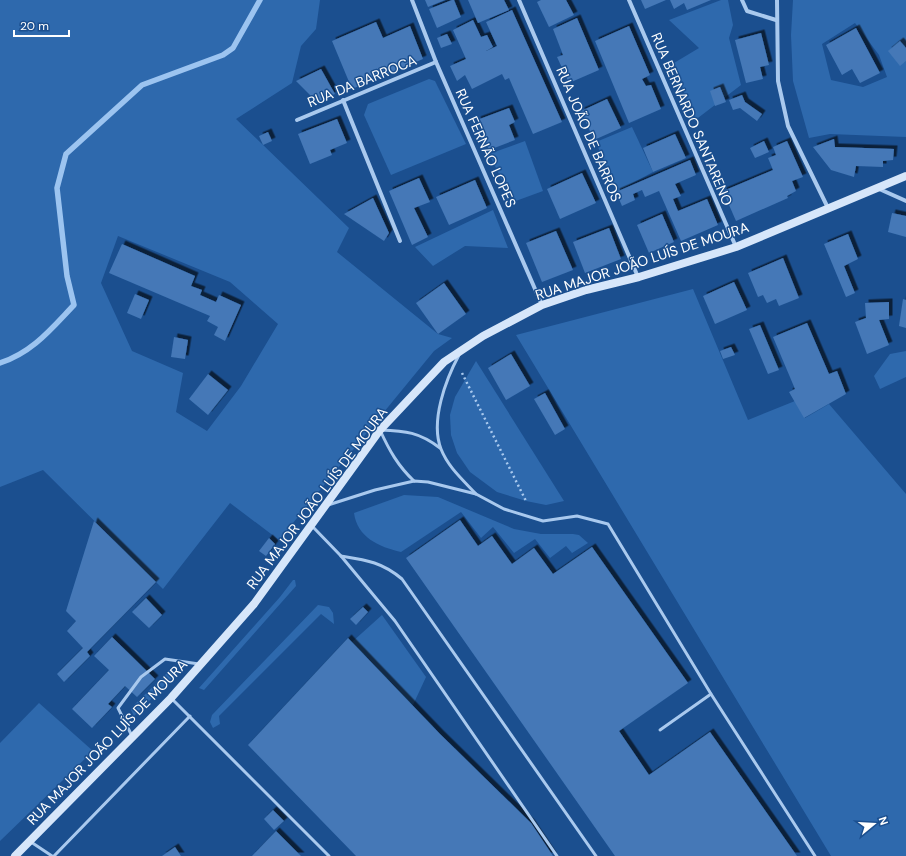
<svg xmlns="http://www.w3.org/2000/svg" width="906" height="856" font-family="'DM Sans',sans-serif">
<defs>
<filter id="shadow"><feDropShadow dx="3.5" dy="-3.5" stdDeviation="0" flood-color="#0009"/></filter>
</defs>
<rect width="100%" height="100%" fill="#1b4f8f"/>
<g fill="#2e69ad" fill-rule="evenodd">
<path d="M0,0H320L316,29L301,46L292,83L236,119L349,228L337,252L438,334L452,338L434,351L279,540L230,503L163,589L43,470L0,487ZM118,236L230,282L278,324L241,386L207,431L176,412L183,373L132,351L101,283Z"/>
<polygon points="721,0 728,0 733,25 729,38 741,85 694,121 674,63 699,48 669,20"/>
<path d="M793,0H906V137L830,134L809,138L793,81L791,35ZM855,23L879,55L887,77L863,87L831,80L822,44Z"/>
<polygon points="429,79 435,81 466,144 391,175 364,115 368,104"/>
<polygon points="632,127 653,172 616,192 596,142"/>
<polygon points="525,141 543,191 513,202 489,154"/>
<polygon points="493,210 508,248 465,246 433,266 415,247"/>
<polygon points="693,289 748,420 795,401 805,418 829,404 906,494 906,856 831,856 516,335"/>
<polygon points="906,351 906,377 880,389 874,376 890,354"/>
<polygon points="476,361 564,501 546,505 526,501 497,492 470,472 457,453 451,435 450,415 455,397"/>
<path d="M404,495L438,497L514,529L541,534H573L579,535L588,543L572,553L566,546L550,558L535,539L514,553L493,527L481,538L461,512L401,552C379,547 357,537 354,513Z"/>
<polygon points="293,580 295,580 296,586 204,690 199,688 280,597"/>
<polygon points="318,605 329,607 333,613 334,624 321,614 219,716 220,724 213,728 210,722 212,715"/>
<polygon points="382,615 426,677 413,705 352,642"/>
<polygon points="167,673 174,676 134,716 131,710 132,707"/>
<polygon points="39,703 93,751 0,841 0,743"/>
</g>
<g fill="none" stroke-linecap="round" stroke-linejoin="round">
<path stroke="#9cc4f0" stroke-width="5.5" d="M0,363C33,352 51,329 74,305L67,276L57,188L66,154L142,85L223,55L233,48L260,0"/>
</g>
<g fill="#4478b7" filter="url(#shadow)">
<polygon points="425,0 445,0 428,7"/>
<polygon points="452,0 454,0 461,17 437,28 429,9"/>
<polygon points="468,0 504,0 509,10 478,23"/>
<polygon points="541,0 566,0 574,15 549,27 537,2"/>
<polygon points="641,0 666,0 645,9"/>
<polygon points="670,0 711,0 687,10 684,3 674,9"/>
<polygon points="512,10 562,122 533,134 509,78 505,80 502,74 472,89 465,75 457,81 450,66 466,59 453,30 473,20 481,37 487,35 493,47 486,51 497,46 486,22"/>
<polygon points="577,18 599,70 569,83 557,57 563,55 553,29"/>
<polygon points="376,22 383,38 410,26 423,59 352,89 332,41"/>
<polygon points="629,26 650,75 642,79 646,86 651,85 661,109 629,123 595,41"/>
<polygon points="856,28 880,73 860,83 852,69 842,75 826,45"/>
<polygon points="761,33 769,65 760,67 763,79 746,83 735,40"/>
<polygon points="447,34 452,44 441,48 437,38"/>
<polygon points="900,41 906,48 906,61 900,66 888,51"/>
<polygon points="321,69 335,94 317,102 296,81"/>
<polygon points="720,87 726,102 715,106 710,91"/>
<polygon points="742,95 745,102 762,114 757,121 740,108 733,110 729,100"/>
<polygon points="607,99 621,128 594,140 581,111"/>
<polygon points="509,108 515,122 509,125 515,140 489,150 477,120"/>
<polygon points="337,119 347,143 330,150 332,155 310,164 298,134"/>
<polygon points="268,132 272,141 263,145 259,136"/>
<polygon points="675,134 686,158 653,172 643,148"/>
<polygon points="834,139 835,147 894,149 893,160 883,161 883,167 856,166 854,177 831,170 813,147"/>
<polygon points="764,141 769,152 755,158 750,148"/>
<polygon points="787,141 803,177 792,181 796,191 787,196 788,198 736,221 723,191 773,170 768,158 776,155 773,147"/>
<polygon points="690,160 696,175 675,184 681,196 673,199 678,211 707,199 718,225 681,241 659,191 645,197 642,190 633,194 635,200 622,206 616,192"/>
<polygon points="582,173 596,203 560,219 547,189"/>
<polygon points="419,178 430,202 414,208 428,237 412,245 389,191"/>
<polygon points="475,180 487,208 449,225 436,197"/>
<polygon points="373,198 389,233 384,241 344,214"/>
<polygon points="892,213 906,216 906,237 888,232"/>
<polygon points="662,214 674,242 649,253 637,225"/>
<polygon points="609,228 621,259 585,273 573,242"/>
<polygon points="556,231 573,270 542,282 526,243"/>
<polygon points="848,234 858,259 844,266 855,293 846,297 824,244"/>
<polygon points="122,244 195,276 191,286 202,290 200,295 216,302 219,295 241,305 225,341 214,335 218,327 207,321 210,316 109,273"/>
<polygon points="783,258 799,298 779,306 776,299 767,303 763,295 758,297 748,273"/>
<polygon points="734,282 747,310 715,324 703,296"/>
<polygon points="444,283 466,314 438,334 416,303"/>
<polygon points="135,294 149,300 141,319 127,313"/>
<polygon points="903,299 906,300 906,328 899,326"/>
<polygon points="889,302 889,319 879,320 889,345 867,354 855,322 866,318 865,303"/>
<polygon points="807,323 829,374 837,371 846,394 804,418 789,392 795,389 773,337"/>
<polygon points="760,325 779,370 768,374 749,329"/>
<polygon points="174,337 188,340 185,359 171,357"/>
<polygon points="731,347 735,355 723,359 720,351"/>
<polygon points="511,354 530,386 506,400 488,368"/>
<polygon points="208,374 228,390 208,415 189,399"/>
<polygon points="545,393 565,429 555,435 534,399"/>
<polygon points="460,520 478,546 492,536 512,564 534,548 553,574 592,547 688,683 619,731 649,775 710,732 797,856 615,856 406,558"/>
<polygon points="94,521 156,582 87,652 90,656 64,682 57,674 83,648 67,631 76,621 66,611"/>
<polygon points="269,538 275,544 266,556 259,551"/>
<polygon points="146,598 162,615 149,628 132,612"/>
<polygon points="363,607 368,612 356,625 350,619"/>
<polygon points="112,637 155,679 137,697 125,686 108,704 112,707 92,728 72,709 109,670 94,656"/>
<polygon points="348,638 440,734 531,823 553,856 356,856 248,745"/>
<polygon points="273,810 284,821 274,830 264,819"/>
<polygon points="276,831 301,856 252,856"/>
<polygon points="175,847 181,856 162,856"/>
</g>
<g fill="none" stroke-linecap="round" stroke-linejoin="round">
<polyline stroke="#a9c9ee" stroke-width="2.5" stroke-dasharray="2 3" stroke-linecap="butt" points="462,373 526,501"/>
<g stroke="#a9c9ee" stroke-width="3">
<path d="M459,355C446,379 430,421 441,449C448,467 463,480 476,494"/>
<path d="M414,481C398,466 389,450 380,430C406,431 419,432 440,448"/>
<polyline points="328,505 375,490 414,481 428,482 476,494 504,509 543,521 577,516 608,524 711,694 815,856"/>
<polyline points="312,526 341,556 395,621 557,856"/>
<path d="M341,556C366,560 382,562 402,579L596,856"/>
<polyline points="171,698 329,856"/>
<polyline points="660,730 711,694"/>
<polyline points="132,736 118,708 141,677 165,659 199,664"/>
<polyline points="31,842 52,856"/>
<polyline points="54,856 190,716"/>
</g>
<g stroke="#a9c9ee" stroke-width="4">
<polyline points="412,0 436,62 542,305"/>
<polyline points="519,0 638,277"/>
<polyline points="629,0 736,247"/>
<polyline points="742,0 747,11 776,20"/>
<polyline points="777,0 778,81 788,126 828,208"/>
<polyline points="343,100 400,241"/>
<polyline points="297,120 436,62"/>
<polyline points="877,188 906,201"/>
</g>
<polyline stroke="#d6e6fa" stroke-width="8" points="15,856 171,698 254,604 380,430 444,362 483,336 542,305 586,290 639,277 736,247 906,176"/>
</g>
<g text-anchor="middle" stroke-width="3" stroke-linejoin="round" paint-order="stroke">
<g font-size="14" fill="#fff" stroke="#1b4f8f">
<text transform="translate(362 81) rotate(-22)" y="5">RUA DA BARROCA</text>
<text transform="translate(692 119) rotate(67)" y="5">RUA BERNARDO SANTARENO</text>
<text transform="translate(589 134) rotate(67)" y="5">RUA JOÃO DE BARROS</text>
<text transform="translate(486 148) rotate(66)" y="5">RUA FERNÃO LOPES</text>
<text transform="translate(642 261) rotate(-18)" y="5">RUA MAJOR JOÃO LUÍS DE MOURA</text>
<text transform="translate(317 498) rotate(-53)" y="5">RUA MAJOR JOÃO LUÍS DE MOURA</text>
<text transform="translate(107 742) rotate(-46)" y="5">RUA MAJOR JOÃO LUÍS DE MOURA</text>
</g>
</g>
<g transform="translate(874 824) rotate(72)" stroke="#1b4f8f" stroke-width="3" paint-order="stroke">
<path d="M0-3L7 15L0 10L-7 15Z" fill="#ffffff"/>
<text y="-6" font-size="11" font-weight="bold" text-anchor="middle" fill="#ffffff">N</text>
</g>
<path d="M14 30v6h55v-6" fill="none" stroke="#ffffff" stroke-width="2"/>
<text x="20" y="30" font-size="12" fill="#ffffff" stroke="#1b4f8f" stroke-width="3" paint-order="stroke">20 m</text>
</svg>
